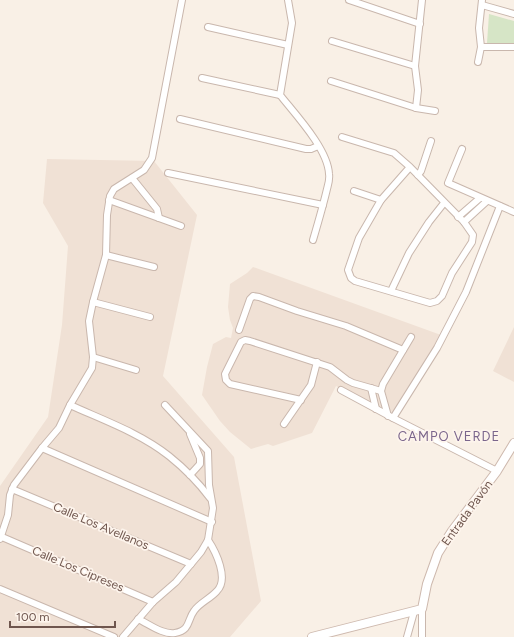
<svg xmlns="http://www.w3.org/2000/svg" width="514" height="637" font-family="Figtree,sans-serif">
<rect width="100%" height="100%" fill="#f9f0e6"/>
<g fill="#f0e1d5">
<polygon points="47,159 154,161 197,215 163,376 234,457 261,601 230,637 0,637 0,486 48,417 62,325 68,246 43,203"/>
<polygon points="253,267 441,335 394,413 336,386 312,433 273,446 268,444 251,449 230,432 220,421 202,395 207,367 213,344 226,337 231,338 233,328 230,320 228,307 230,284 247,273"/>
<polygon points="514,327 514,382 493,371"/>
</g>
<polygon fill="#d6e5c6" points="489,14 514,21 514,45 487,43"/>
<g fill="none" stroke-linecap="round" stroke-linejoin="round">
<g stroke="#c9b7ad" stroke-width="8">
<g id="street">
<path d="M288,0L292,23L280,95C295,114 328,149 329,174C330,179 328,185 327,189C323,206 318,223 313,240"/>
<polyline points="349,0 420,24"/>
<polyline points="482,5 514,14"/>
<polyline points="208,27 288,45"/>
<polyline points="332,41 415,66"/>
<polyline points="481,47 514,47"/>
<polyline points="478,62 481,47 479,28 482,0"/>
<polyline points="202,78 280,95"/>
<polyline points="331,81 416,108 435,111"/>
<polyline points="416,108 418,90 415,66 422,0"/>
<polyline points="180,119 306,149 311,149 318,146"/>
<polyline points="342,137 394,153 410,167 464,222 473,235 472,242 452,273 442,296 437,301 430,303 355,281 351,278 348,270 359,238 381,200 410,167"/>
<polyline points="462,149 448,183 514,212"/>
<polyline points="168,173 323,205"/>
<polyline points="418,175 421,171 431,141"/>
<polyline points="132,178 157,209 159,218"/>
<polyline points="354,191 381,200"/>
<polyline points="109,200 181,226"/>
<polyline points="458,217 480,198"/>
<polyline points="464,222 487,201"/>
<polyline points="106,255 154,267"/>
<polyline points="391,291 409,253 429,222 444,203"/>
<polyline points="93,302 150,317"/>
<polyline points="239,330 250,299 253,296 259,297 297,311 346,326 403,350"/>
<polyline points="93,357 136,370"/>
<polyline points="371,388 376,409"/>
<polyline points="341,390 393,418 497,471"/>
<polyline points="301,400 230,384 226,380 225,374 241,342 245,340 250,341 330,367 347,380 353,383 381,391"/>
<path d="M70,405C103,420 140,433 169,456C184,468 198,482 210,498"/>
<polyline points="388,416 381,391 383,384 411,337"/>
<polyline points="393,418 437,348 466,292 500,206"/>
<polyline points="284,424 311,385 317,362"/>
<polyline points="42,448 212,522"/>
<polyline points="190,475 200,464 200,458 190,434"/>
<polyline points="12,489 191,564"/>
<polyline points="2,537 153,602"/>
<polyline points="0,539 8,515 10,495 14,485 42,448 59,428 70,405 92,368 93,357 89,321 93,302 106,255 107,215 110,196 114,189 144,170 152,158 182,0"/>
<polyline points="0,589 114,637"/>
<path d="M138,619C149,624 163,635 175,633C191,630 187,620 194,611C199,603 210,599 217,591C229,579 216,552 208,540"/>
<polyline points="123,637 153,602 176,582 201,552 208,540 213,508 209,485 208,451 165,405"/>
<polyline points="407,637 414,612"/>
<polyline points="422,637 422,609"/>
</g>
</g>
<g stroke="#ceb9ae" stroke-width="10">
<polyline id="secondary" points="312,637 422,609 427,584 438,553 452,531 497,471 514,443"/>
</g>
<use href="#street" stroke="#fff" stroke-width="6"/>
<use href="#secondary" stroke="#fff" stroke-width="8"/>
</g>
<g text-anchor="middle" stroke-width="3.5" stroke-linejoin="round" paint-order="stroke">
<g font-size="12" fill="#6f564e" stroke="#fdf4ec">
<text transform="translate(467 513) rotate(-54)" y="4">Entrada Pavón</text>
<text transform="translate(101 526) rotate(23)" y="4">Calle Los Avellanos</text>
<text transform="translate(78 569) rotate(23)" y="4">Calle Los Cipreses</text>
</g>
<g font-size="13" letter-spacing="1" fill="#7b668c" stroke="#fdf4ec">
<text x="449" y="441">CAMPO VERDE</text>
</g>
</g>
<path d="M10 621v6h105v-6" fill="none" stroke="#6f564e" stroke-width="2"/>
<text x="16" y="621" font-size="12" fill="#6f564e" stroke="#fdf4ec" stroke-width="3" paint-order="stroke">100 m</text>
</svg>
